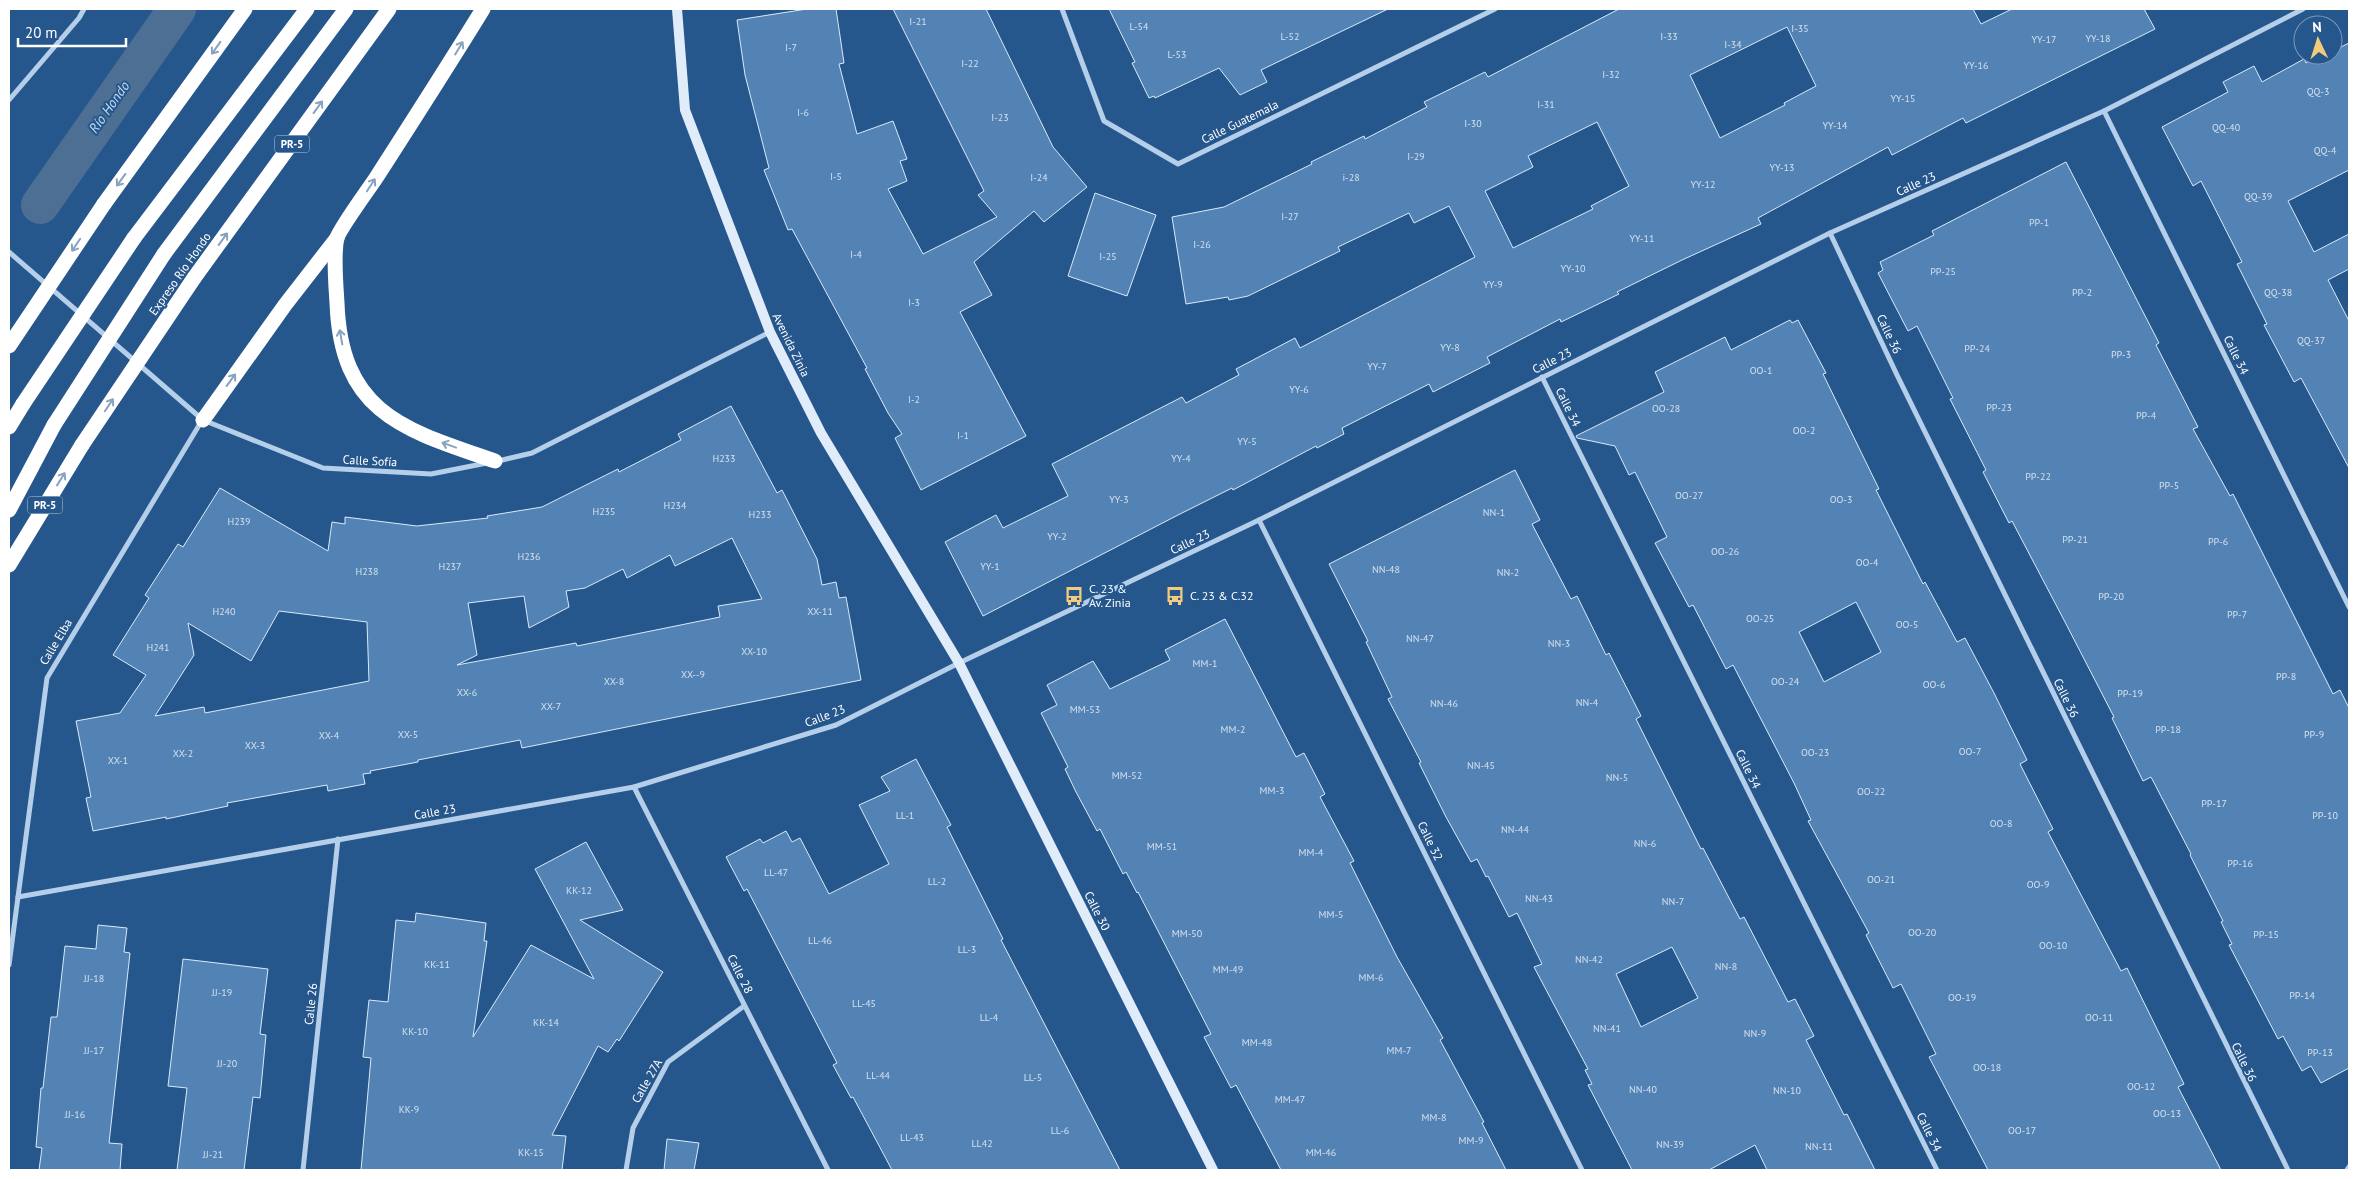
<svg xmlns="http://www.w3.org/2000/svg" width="2358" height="1179" font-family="'PT Sans',sans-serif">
<rect width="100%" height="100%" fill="#26578c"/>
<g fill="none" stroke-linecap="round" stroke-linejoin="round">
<polyline stroke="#4d6f94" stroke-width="38" points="40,205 177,9"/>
</g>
<g fill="#5382b5" stroke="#dae9f8" fill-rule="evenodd">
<polygon points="807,9 836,9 844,63 839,64 857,134 893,121 907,159 900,161 907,181 888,189 923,254 997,217 978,195 984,191 893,9 986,9 1053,147 1087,187 1044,222 1034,211 974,262 992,295 960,312 1026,436 921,490 895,438 902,434 888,413 865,369 867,368 792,229 788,230 764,170 769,168 745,75 737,20"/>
<polygon points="1109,9 1388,9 1261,70 1267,82 1240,95 1219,68 1155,98 1154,96 1149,98 1132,63 1135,62"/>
<path d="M1619,9H1973L1981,24L2012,9H2144L2155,29L1966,123L1963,118L1892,155L1888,147L1758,218L1761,224L1682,260L1617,292L1619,294L1561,322L1560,319L1487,357L1490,363L1433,392L1429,384L1342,428L1344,434L1317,448L1316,446L1233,490L1232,488L1178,515L983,616L945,542L996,515L1003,528L1068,496L1052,464L1182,397L1186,403L1239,375L1236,369L1295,338L1300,348L1475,257L1449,206L1414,223L1409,213L1338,247L1340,251L1248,296L1229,300L1228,297L1186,304L1172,217L1224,207L1312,164L1311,162L1364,136L1365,139L1427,107L1424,102L1485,72L1488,77ZM1787,27L1816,86L1784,103L1785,105L1720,138L1690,75ZM1597,122L1629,186L1591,206L1593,209L1513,248L1485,191L1533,167L1528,156Z"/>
<polygon points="2349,43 2349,170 2288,201 2314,252 2349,234 2349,269 2328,280 2349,321 2349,468 2301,378 2294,382 2264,325 2267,324 2237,264 2242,262 2201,181 2193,186 2162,127 2228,92 2223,82 2254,66 2262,82 2304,59 2306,63 2317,56 2319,59 2326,55 2333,55 2333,51"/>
<polygon points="2066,162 2159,343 2156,345 2198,427 2193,429 2230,496 2233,494 2333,694 2340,690 2349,708 2349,1068 2321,1083 2311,1066 2302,1071 2283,1036 2278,1039 2229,945 2232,944 2221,922 2223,921 2190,855 2191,854 2151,777 2143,781 2112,718 2114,717 2065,622 2012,521 2009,523 1983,472 1986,470 1950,399 1953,398 1917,326 1908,331 1878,273 1883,270 1880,262 1934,235 1932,231"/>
<polygon points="1095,193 1156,215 1127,296 1068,276"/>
<path d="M1790,320L1792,323L1798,320L1826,373L1823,374L1879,489L1876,490L1923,584L1925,582L1957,642L1965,638L1994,693L2027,760L2020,764L2053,829L2048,832L2121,971L2127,968L2184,1084L2178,1087L2221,1170H1988L1929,1057L1936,1054L1901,984L1893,988L1866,935L1869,933L1808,821L1811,820L1794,783L1733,665L1726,669L1693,605L1689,607L1655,543L1667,537L1635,472L1629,475L1615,446L1577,438L1576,436L1664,392L1655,372L1725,337L1731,350ZM1856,602L1881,652L1824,682L1799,632Z"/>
<path d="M731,406L777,493L782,490L817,559L822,585L836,582L839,598L846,597L861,680L522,748L520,740L418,760V762L370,771L371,773L363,774L365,784L328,791L327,785L227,803L228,806L166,819V817L93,831L86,798L91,797L76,721L120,713L146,675L113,655L149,598L145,595L178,544L183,547L220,488L328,551L332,522L345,524V517L417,526L488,518L487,516L542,507L618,469L619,472L681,440L678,434ZM732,538L762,599L718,606L720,617L577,646L576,643L457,665L477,655L468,603L524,596L529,628L569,607L566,591L585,588L623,569L627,578L670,555L675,566ZM279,611L367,622L369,681L205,713L204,707L155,716L194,655L188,623L251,661Z"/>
<path d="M1515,470L1540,520L1532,524L1571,599L1577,596L1606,655L1609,653L1641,716L1636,719L1701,849L1703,848L1740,919L1744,917L1788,1002L1795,999L1814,1036L1806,1040L1844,1115L1847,1114L1875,1170H1767L1755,1145L1709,1170H1632L1588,1085L1592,1084L1585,1070L1588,1069L1534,967L1542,964L1517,913L1509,917L1488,876L1486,877L1477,859L1471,862L1446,817L1419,763L1421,762L1388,699L1392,697L1366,642L1368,641L1329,564ZM1672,947L1698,998L1641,1027L1616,974Z"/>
<polygon points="1225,619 1296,757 1304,753 1325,794 1320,797 1354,861 1350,863 1397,957 1443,1038 1440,1040 1484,1122 1482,1123 1506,1170 1281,1170 1236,1085 1231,1088 1204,1037 1211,1034 1138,892 1137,893 1126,872 1123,874 1100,829 1097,831 1076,792 1065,769 1068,767 1041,713 1057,705 1047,685 1093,661 1110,689 1170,660 1165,650"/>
<polygon points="916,759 951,825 947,827 1003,939 1001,940 1120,1170 892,1170 853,1097 851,1098 833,1065 837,1063 747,889 744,891 726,857 760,839 763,843 786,831 792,842 800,838 829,894 889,864 859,805 890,791 881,777"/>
<polygon points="586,842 623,910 580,920 663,972 619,1041 617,1039 608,1052 598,1046 552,1135 566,1136 562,1170 361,1170 371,1058 363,1057 369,1000 388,1002 396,920 415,922 416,913 486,923 484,941 487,941 473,1037 531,945 594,979 535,869"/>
<polygon points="98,925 127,928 124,952 130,953 109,1143 122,1144 120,1170 39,1170 42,1148 36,1147 41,1088 43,1088 51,1017 57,1017 65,946 96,949"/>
<polygon points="183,959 268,969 260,1034 266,1035 260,1098 253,1097 244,1170 177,1170 187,1088 168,1086"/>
<polygon points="667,1139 699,1143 694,1170 664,1170"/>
</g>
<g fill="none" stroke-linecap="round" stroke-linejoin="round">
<g stroke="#b5cfea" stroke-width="5">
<polyline points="1062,9 1104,121 1178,164 1495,9"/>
<polyline points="9,100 79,18 84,9"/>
<polyline points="2104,111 2349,607"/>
<polyline points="1830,233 1897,375 2288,1170"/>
<polyline points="9,252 203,420 323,468 431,474 487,463"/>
<polyline points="1542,377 1937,1170"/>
<polyline points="498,461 532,453 770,332"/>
<polyline points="1259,520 1582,1170"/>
<polyline points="634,787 828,1170"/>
<polyline points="18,897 634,787 836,725 959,663 1259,520 1830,233 2104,111 2303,9"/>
<polyline points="9,965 47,678 201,422"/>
<polyline points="303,1170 338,839"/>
<polyline points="626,1170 633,1128 668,1062 744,1006"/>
<polyline points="2347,1170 2349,1167"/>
</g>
<polyline stroke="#e0ecf9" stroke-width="10" points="677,9 685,110 770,332 821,433 959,663 1213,1170"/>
<g stroke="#fff" stroke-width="15">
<path d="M483,9C448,66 412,122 376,178C368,190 340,228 337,238C333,254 336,286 337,303C341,414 405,430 495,461"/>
<polyline points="104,204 245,9"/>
<polyline points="134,238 307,9"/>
<polyline points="164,254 346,9"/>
<polyline points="194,278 389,9"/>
<polyline points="203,420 285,305 337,238"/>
<polyline points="9,427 23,404"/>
<polyline points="9,510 54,425"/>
<polyline points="9,565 82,445"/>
</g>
<g stroke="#fff" stroke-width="15">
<polyline points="9,346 104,204"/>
<polyline points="23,404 134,238"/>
<polyline points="54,425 164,254"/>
<polyline points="82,445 194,278"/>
</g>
</g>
<defs><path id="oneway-shaft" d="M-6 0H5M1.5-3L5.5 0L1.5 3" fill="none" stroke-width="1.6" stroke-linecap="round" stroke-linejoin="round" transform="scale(1.25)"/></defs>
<g stroke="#88a3c0">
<use href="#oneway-shaft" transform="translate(216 48) rotate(125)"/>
<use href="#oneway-shaft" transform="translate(459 48) rotate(-59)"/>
<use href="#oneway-shaft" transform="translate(318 107) rotate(-54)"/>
<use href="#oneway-shaft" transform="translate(121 180) rotate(126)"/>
<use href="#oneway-shaft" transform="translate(371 185) rotate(-57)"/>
<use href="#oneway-shaft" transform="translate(223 239) rotate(-54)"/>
<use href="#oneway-shaft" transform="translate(76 245) rotate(124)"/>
<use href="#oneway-shaft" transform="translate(341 337) rotate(-100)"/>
<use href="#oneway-shaft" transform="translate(231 380) rotate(-54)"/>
<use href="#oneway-shaft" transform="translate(109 405) rotate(-56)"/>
<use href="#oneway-shaft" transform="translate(449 445) rotate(-160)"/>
<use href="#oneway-shaft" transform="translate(61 479) rotate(-58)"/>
</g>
<defs>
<g id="bus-bare" transform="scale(1.5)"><path d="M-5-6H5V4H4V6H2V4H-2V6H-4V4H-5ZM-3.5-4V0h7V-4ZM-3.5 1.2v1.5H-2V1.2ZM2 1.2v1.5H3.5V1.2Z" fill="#f3cc7b" stroke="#26578c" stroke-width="2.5" paint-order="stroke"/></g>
</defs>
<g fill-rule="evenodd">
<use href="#bus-bare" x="1074" y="596"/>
<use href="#bus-bare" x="1175" y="596"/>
</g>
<g text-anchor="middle" stroke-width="4" stroke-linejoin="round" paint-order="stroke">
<g font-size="10" fill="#d4e0ec">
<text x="918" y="25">I-21</text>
<text x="1139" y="30">L-54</text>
<text x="1800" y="32">I-35</text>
<text x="1290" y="40">L-52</text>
<text x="1669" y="40">I-33</text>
<text x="2098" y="42">YY-18</text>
<text x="2044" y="43">YY-17</text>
<text x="1733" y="48">I-34</text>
<text x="791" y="51">I-7</text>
<text x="1177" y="58">L-53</text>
<text x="970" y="67">I-22</text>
<text x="1976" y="69">YY-16</text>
<text x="1611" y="78">I-32</text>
<text x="2318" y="95">QQ-3</text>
<text x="1903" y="102">YY-15</text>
<text x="1546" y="108">I-31</text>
<text x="803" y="116">I-6</text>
<text x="1000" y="121">I-23</text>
<text x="1473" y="127">I-30</text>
<text x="1835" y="129">YY-14</text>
<text x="2226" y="131">QQ-40</text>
<text x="2325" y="154">QQ-4</text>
<text x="1416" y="160">I-29</text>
<text x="1782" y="171">YY-13</text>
<text x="836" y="180">I-5</text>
<text x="1039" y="181">I-24</text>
<text x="1351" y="181">i-28</text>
<text x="1703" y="188">YY-12</text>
<text x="2258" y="200">QQ-39</text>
<text x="1290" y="220">I-27</text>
<text x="2039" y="226">PP-1</text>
<text x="1642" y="242">YY-11</text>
<text x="1202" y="248">I-26</text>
<text x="856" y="258">I-4</text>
<text x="1108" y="260">I-25</text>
<text x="1573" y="272">YY-10</text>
<text x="1943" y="275">PP-25</text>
<text x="1493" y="288">YY-9</text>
<text x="2082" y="296">PP-2</text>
<text x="2278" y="296">QQ-38</text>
<text x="914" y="306">I-3</text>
<text x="2311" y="344">QQ-37</text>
<text x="1450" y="351">YY-8</text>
<text x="1977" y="352">PP-24</text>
<text x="2121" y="358">PP-3</text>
<text x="1377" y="370">YY-7</text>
<text x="1761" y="374">OO-1</text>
<text x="1299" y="393">YY-6</text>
<text x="914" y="403">I-2</text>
<text x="1999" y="411">PP-23</text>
<text x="1666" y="412">OO-28</text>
<text x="2146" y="419">PP-4</text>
<text x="1804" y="434">OO-2</text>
<text x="963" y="439">I-1</text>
<text x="1247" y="445">YY-5</text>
<text x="724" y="462">H233</text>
<text x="1181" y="462">YY-4</text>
<text x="2038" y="480">PP-22</text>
<text x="2169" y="489">PP-5</text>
<text x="1689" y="499">OO-27</text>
<text x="1119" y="503">YY-3</text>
<text x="1841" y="503">OO-3</text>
<text x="675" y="509">H234</text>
<text x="604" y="515">H235</text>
<text x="1494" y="516">NN-1</text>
<text x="760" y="518">H233</text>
<text x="239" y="525">H239</text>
<text x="1057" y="540">YY-2</text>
<text x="2075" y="543">PP-21</text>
<text x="2218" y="545">PP-6</text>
<text x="1725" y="555">OO-26</text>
<text x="529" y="560">H236</text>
<text x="1867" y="566">OO-4</text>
<text x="450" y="570">H237</text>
<text x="990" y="570">YY-1</text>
<text x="1386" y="573">NN-48</text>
<text x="367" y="575">H238</text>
<text x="1508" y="576">NN-2</text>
<text x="2111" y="600">PP-20</text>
<text x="224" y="615">H240</text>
<text x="820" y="615">XX-11</text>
<text x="2237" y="618">PP-7</text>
<text x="1760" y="622">OO-25</text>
<text x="1907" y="628">OO-5</text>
<text x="1420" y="642">NN-47</text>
<text x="1559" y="647">NN-3</text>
<text x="158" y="651">H241</text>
<text x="754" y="655">XX-10</text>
<text x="1205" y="667">MM-1</text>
<text x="693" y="678">XX--9</text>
<text x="2286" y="680">PP-8</text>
<text x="614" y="685">XX-8</text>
<text x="1785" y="685">OO-24</text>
<text x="1934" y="688">OO-6</text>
<text x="467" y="696">XX-6</text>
<text x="2130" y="697">PP-19</text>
<text x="1587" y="706">NN-4</text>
<text x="1444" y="707">NN-46</text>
<text x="551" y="710">XX-7</text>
<text x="1085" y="713">MM-53</text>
<text x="1233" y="733">MM-2</text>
<text x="2168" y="733">PP-18</text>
<text x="408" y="738">XX-5</text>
<text x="2314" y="738">PP-9</text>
<text x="329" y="739">XX-4</text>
<text x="255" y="749">XX-3</text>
<text x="1970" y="755">OO-7</text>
<text x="1815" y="756">OO-23</text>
<text x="183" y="757">XX-2</text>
<text x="118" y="764">XX-1</text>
<text x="1481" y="769">NN-45</text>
<text x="1127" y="779">MM-52</text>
<text x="1617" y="781">NN-5</text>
<text x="1272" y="794">MM-3</text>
<text x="1871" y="795">OO-22</text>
<text x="2214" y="807">PP-17</text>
<text x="905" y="819">LL-1</text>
<text x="2325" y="819">PP-10</text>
<text x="2001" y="827">OO-8</text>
<text x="1515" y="833">NN-44</text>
<text x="1645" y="847">NN-6</text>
<text x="1162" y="850">MM-51</text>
<text x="1311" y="856">MM-4</text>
<text x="2240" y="867">PP-16</text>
<text x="776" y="876">LL-47</text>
<text x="1881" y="883">OO-21</text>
<text x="937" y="885">LL-2</text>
<text x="2038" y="888">OO-9</text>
<text x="579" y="894">KK-12</text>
<text x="1539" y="902">NN-43</text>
<text x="1673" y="905">NN-7</text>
<text x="1331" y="918">MM-5</text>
<text x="1922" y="936">OO-20</text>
<text x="1187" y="937">MM-50</text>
<text x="2266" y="938">PP-15</text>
<text x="820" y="944">LL-46</text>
<text x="2053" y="949">OO-10</text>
<text x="967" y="953">LL-3</text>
<text x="1589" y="963">NN-42</text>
<text x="437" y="968">KK-11</text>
<text x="1726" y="970">NN-8</text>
<text x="1228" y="973">MM-49</text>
<text x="1371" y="981">MM-6</text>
<text x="94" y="982">JJ-18</text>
<text x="222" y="996">JJ-19</text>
<text x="2302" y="999">PP-14</text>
<text x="1962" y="1001">OO-19</text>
<text x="864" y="1007">LL-45</text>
<text x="989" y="1021">LL-4</text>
<text x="2099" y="1021">OO-11</text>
<text x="546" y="1026">KK-14</text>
<text x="1607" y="1032">NN-41</text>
<text x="415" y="1035">KK-10</text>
<text x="1755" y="1037">NN-9</text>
<text x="1257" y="1046">MM-48</text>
<text x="94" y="1054">JJ-17</text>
<text x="1399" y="1054">MM-7</text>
<text x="2320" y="1056">PP-13</text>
<text x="227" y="1067">JJ-20</text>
<text x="1987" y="1071">OO-18</text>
<text x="878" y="1079">LL-44</text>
<text x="1033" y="1081">LL-5</text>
<text x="2141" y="1090">OO-12</text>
<text x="1643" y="1093">NN-40</text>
<text x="1787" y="1094">NN-10</text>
<text x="1290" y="1103">MM-47</text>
<text x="409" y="1113">KK-9</text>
<text x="2167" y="1117">OO-13</text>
<text x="75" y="1118">JJ-16</text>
<text x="1434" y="1121">MM-8</text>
<text x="1060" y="1134">LL-6</text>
<text x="2022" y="1134">OO-17</text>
<text x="912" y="1141">LL-43</text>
<text x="1471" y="1144">MM-9</text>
<text x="982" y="1147">LL42</text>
<text x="1670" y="1148">NN-39</text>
<text x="1819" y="1150">NN-11</text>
<text x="531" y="1156">KK-15</text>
<text x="1321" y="1156">MM-46</text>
<text x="213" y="1158">JJ-21</text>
</g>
<g fill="#26578c" stroke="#becddc" stroke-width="1">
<rect x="274.5" y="135.5" width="35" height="17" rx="4"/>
<rect x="27.5" y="496.5" width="35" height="17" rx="4"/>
</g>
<g font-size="11" font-weight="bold" fill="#fff">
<text x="292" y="148">PR-5</text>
<text x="45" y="509">PR-5</text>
</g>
<g font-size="12" fill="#fff" stroke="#26578c">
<text transform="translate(1240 122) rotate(-26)" y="4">Calle Guatemala</text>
<text transform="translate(1916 184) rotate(-24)" y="4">Calle 23</text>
<text transform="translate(180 274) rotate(-55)" y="4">Expreso Río Hondo</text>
<text transform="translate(1889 334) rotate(65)" y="4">Calle 36</text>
<text transform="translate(791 345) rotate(64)" y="4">Avenida Zinia</text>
<text transform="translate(2236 355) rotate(64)" y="4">Calle 34</text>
<text transform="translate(1552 361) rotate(-27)" y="4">Calle 23</text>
<text transform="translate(1568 407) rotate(64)" y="4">Calle 34</text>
<text transform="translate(370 461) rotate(3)" y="4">Calle Sofía</text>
<text transform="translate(1190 542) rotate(-25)" y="4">Calle 23</text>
<text transform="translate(56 642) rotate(-59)" y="4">Calle Elba</text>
<text transform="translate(2066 698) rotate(64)" y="4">Calle 36</text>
<text transform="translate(825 716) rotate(-21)" y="4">Calle 23</text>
<text transform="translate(1748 769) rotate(64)" y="4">Calle 34</text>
<text transform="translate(435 812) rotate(-10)" y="4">Calle 23</text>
<text transform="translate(1430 841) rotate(64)" y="4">Calle 32</text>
<text transform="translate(1097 911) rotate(63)" y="4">Calle 30</text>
<text transform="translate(740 974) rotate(63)" y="4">Calle 28</text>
<text transform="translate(311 1004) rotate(-84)" y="4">Calle 26</text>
<text transform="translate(2244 1062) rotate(64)" y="4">Calle 36</text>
<text transform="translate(647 1081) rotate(-60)" y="4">Calle 27A</text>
<text transform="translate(1929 1132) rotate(64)" y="4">Calle 34</text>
</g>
<g font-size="12" fill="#fff" stroke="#26578c" text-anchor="start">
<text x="1089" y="593">C. 23 &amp;<tspan x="1089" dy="14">Av. Zinia</tspan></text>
<text x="1190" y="600">C. 23 &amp; C.32</text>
</g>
<g font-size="14" font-style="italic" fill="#c1d9f1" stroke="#26578c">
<text transform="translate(109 107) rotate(-55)" y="5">Río Hondo</text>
</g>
</g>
<rect width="2358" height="1179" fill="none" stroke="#ffffff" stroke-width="20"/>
<g transform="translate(2318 40) rotate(356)"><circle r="24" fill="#26578c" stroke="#7d9aba"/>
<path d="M0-4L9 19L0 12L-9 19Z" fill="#f3cc7b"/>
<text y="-8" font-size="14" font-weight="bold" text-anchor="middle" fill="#ffffff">N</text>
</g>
<path d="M18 38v8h108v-8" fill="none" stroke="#ffffff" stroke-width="2.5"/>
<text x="25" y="38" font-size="15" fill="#ffffff" stroke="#26578c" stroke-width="4" paint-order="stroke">20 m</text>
</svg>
